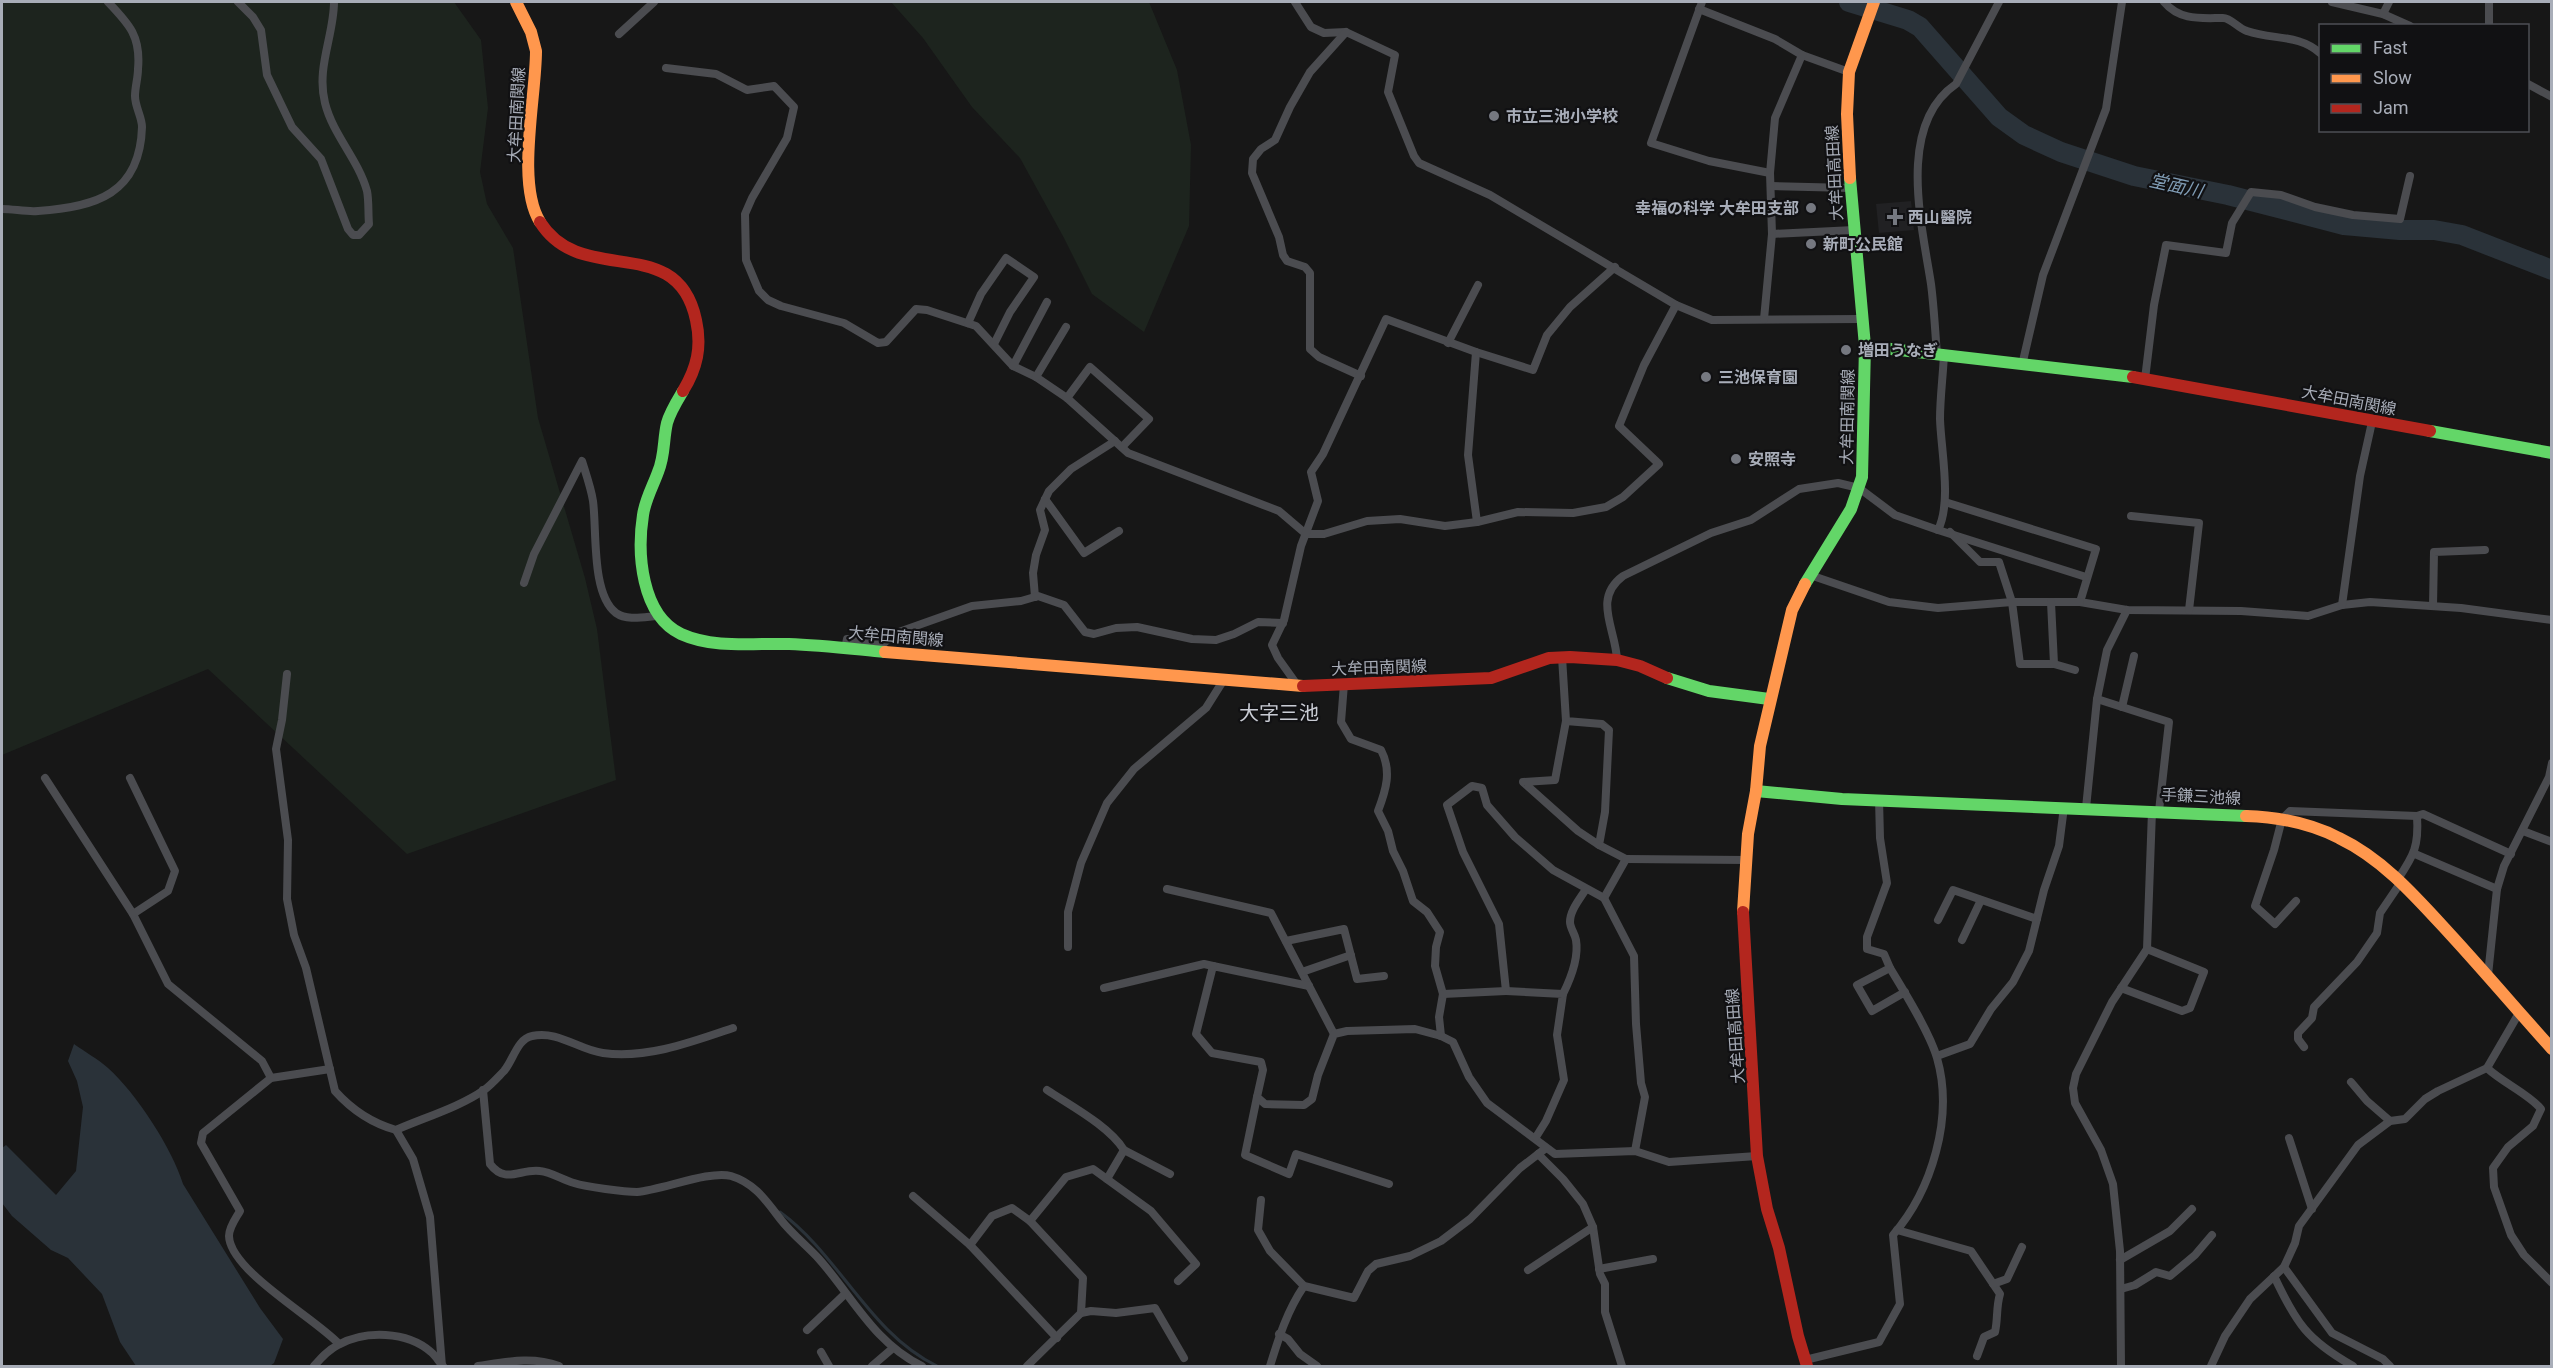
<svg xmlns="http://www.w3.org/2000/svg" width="2553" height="1368" font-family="Roboto,'Noto Sans JP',sans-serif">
<rect width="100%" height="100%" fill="#171717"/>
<polygon fill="#212123" points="1911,201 1914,230 1879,233 1876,204"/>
<g fill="#1d241e">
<polygon points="2,2 454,2 481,40 488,108 480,172 487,204 513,248 538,418 585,578 597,629 616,780 407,854 208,669 2,755"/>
<polygon points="891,2 1149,2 1177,70 1191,145 1189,226 1144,332 1092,294 1064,238 1020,158 972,107 923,38"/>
</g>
<path fill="#2a3239" d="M74,1044C85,1052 98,1059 108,1068C136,1093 172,1148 183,1184L260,1308L283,1339L274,1363L270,1366H136L120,1342L102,1294L68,1258L51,1250L12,1216L2,1203V1148L6,1145L56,1195L76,1171L83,1107L77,1081L68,1061Z"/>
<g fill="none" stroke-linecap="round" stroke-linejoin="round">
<path stroke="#2a3239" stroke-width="3" d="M780,1212C840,1256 869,1333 937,1366"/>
<polyline stroke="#2a3239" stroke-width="20" points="1849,2 1908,20 1920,27 1999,117 2024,135 2061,152 2134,176 2228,195 2344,225 2400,230 2434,230 2462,235 2552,270"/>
<g stroke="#4b4c50" stroke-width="8">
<path d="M238,2L253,17L261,30L267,75L292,127L321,159L348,229L353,235H359L369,224C368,213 369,201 367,191C358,159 333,135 325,103C316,68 334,35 334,2"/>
<polyline points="1295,2 1311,27 1324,33 1346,32 1395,55 1388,92 1414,156 1419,163 1490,195 1676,305 1712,320 1861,319"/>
<polyline points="1702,2 1651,143 1709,161 1770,173"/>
<path d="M2164,2C2180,21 2201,18 2223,18C2231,18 2239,29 2247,31C2273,40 2299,34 2320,53"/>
<polyline points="2332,2 2383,14 2410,26"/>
<polyline points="2489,2 2489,26"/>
<polyline points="1699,9 1775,39 1802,55 1849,72"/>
<polyline points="2383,14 2389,2"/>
<polyline points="1346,32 1310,72 1290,107 1275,140 1261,149 1253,159 1252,173 1279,237 1283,255 1287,261 1305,267 1310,273 1310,349 1319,357 1361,376"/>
<polyline points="619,34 654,2"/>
<polyline points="666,68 716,74 747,90 774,86 794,107 787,138 752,198 745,214 746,260 759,291 768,300 781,306 844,323 878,343 886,342 916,309 927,310 976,326 1013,366 1036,377 1067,398 1128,453 1279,511 1306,534 1324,534 1367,521 1400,519 1445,526 1477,522"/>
<polyline points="2528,84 2552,97"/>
<polyline points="1771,186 1850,188"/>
<path d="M2,209C14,209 26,212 38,211C96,207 140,194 142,127C142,117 135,107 135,96C135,87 138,78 138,69C141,36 129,24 108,2"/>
<polyline points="1772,234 1854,230"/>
<polyline points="1764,319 1772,234 1770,173 1775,118 1802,55"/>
<polyline points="968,323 981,294 1006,258 1034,277 1010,312 994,344"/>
<polyline points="1448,343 1478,285"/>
<polyline points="1476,352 1533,370 1547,335 1570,307 1615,267"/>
<path d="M1937,354C1935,330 1934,307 1931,284C1922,225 1896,125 1956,84L1999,2"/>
<polyline points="2023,361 2043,275 2106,109 2122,2"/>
<polyline points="1013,366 1047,302"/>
<polyline points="1036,377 1066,327"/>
<polyline points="2145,379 2154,305 2166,245 2226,253 2232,223 2251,192 2281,195 2315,207 2353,215 2400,219 2410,176"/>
<polyline points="1067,398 1090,367 1149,419 1122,447"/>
<polyline points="1045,499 1084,553 1119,531"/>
<polyline points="1945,502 2096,549 2080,602 2127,610 2241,611 2308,616 2342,605 2370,602 2461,608 2552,620"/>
<polyline points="2131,516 2199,523 2189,610"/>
<polyline points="1938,530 2086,577"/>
<polyline points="1950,532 1980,562 1999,562 2012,602 2020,664 2054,664 2075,670"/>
<polyline points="1810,575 1889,602 1938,608 2012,602 2080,602"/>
<path d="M524,583L534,554L582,461C586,474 591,488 593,501C597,530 591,594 616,613C627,621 644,617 657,616"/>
<polyline points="1035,597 1033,573 1036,555 1045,530 1040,510 1049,491 1071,469 1115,441"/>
<polyline points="2051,602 2054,664"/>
<polyline points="2342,605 2360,476 2372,422"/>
<polyline points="2433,606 2434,552 2485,550"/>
<polyline points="845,649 847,639 884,643 896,633 972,606 1021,601 1038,596 1064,605 1085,632 1094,634 1116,628 1137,627 1192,639 1216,640 1234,634 1258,622 1283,623"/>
<polyline points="1562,657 1566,721 1602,724 1609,730 1605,812 1599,845 1626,859 1604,898"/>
<path d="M1617,660C1616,629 1592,599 1623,576L1711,533L1751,520L1799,489L1838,483L1859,488L1895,515L1938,530C1952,502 1941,451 1940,419C1940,398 1943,376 1944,354"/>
<path d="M287,674L282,720L276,749L288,840L287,899L294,935L306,968L335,1091C352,1110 371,1123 396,1130C423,1118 460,1107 484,1090C491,1085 498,1077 504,1071C513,1061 517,1039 532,1036C558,1030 579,1050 603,1053C647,1059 692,1042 733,1028"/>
<path d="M1344,684L1341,722L1351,739L1381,750C1392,771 1386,790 1378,811L1388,831L1393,851L1403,871L1413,901L1427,912L1440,932L1436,947L1435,966L1443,994L1439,1017L1441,1036"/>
<polyline points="1298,686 1278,658 1272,645 1284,620 1301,546 1318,501 1311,472 1323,454 1386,319 1476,352 1468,455 1477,522 1518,512 1573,513 1606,507 1623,497 1659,464 1619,426 1644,365 1676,305"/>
<polyline points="2097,699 2169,722 2159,811"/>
<polyline points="2122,707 2134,656"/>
<polyline points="1566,721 1555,780 1523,782 1578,831 1599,845"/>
<polyline points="45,778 133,914 168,984 262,1061 271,1078"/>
<polyline points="130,778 175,871 168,891 133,914"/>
<polyline points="1879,799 1880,838 1887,883 1867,937 1867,949 1884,954 1890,968"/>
<polyline points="2086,808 2097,699 2107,650 2127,610"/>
<polyline points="2523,831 2552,842"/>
<polyline points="2415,854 2497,889"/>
<polyline points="1626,859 1746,860"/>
<path d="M2398,879C2414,855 2419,846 2417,816"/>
<polyline points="1167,889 1271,913 1334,1034"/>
<polyline points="2296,901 2275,924 2255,906 2274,850 2282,819 2290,811 2417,816 2423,814 2511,854"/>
<polyline points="1938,920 1953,890 2037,919"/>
<polyline points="1962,940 1981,900"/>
<polyline points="1286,941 1344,929 1357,979 1384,976"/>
<polyline points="1068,947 1068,912 1081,863 1107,803 1134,769 1206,708 1223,681"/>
<polyline points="1302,972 1351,955"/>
<polyline points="2488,975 2497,889 2504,866 2549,777 2552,763"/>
<polyline points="1309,986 1213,966 1196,1034 1212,1053 1261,1062 1263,1070 1257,1097 1265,1104 1304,1105 1312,1099 1318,1075 1334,1034 1347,1031 1415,1029 1441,1036 1453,1042 1469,1077 1487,1103 1555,1154 1635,1151 1669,1162 1757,1156"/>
<polyline points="1104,988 1204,964 1213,966"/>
<polyline points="2121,988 2182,1011 2190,1008 2204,972 2147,949"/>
<polyline points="1506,991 1563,994 1557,1035 1564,1080 1546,1121 1536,1137"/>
<polyline points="1443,994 1506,991 1499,924 1463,852 1447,805 1472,786 1482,788 1487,805 1515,837 1553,870 1604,898 1634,956 1636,1024 1641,1083 1645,1097 1635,1151"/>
<path d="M1563,994C1571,978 1579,958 1576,940C1575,934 1570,928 1570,922C1570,910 1580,899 1586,889"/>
<polyline points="2304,1047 2298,1039 2298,1033 2312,1018 2314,1007 2357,962 2377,933 2380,913 2401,882"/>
<polyline points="1937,1056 1970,1044 1991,1009 2013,982 2029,951 2044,890 2059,846 2064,807"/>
<path d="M2487,1068C2503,1083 2529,1094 2541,1109L2533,1126L2508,1147L2493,1168L2494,1187L2511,1235L2524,1255L2552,1283"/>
<path d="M330,1069L271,1078L203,1133L201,1143L240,1211C236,1218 229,1227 229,1236C230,1271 315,1318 339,1344"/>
<polyline points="2351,1082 2367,1101 2390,1121"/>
<path d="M483,1090L490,1164C506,1185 521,1168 540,1171C551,1172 563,1180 574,1183C586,1187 625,1192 637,1192C662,1190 710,1170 731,1176C755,1183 767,1202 781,1220C792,1234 807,1246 819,1259C852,1296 874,1343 922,1366"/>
<path d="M1047,1090C1071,1106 1109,1126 1124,1150"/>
<polyline points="1257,1097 1245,1155 1289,1174 1296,1154 1389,1184"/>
<polyline points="396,1130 413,1159 430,1217 442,1366"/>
<polyline points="2289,1138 2312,1209"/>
<polyline points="1538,1154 1563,1179 1583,1204 1593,1227 1600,1274 1605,1284 1605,1312 1622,1366"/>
<polyline points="1107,1179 1124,1150 1170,1174"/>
<polyline points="913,1196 970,1245 1057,1338"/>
<polyline points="1261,1200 1258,1230 1270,1251 1304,1286 1354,1298 1368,1271 1376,1264 1410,1256 1441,1241 1470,1219 1520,1168 1546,1148"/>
<path d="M1897,1230L1971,1251L2000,1294C1996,1307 1998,1319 1995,1332L1984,1337L1977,1356"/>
<polyline points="970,1245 992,1216 1012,1208 1030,1221 1066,1177 1093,1169 1151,1211 1196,1264 1178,1281"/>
<polyline points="2120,1260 2170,1231 2192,1209"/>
<polyline points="2284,1267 2332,1333 2383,1359 2390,1366"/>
<polyline points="1599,1269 1653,1259"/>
<polyline points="1528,1270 1593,1227"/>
<path d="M2274,1276C2296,1323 2307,1340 2353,1366"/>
<polyline points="1993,1284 2007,1279 2022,1247"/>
<polyline points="2121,1289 2135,1285 2156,1272 2170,1276 2195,1255 2212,1235"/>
<polyline points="1081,1313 1091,1311 1116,1313 1155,1308 1184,1358"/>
<polyline points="807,1330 845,1294"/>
<polyline points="1279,1334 1288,1339 1300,1354 1317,1366"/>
<polyline points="821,1352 829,1366"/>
<path d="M1805,1360L1879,1342L1900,1304L1893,1235C1932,1190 1954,1117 1937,1058C1930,1033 1904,991 1890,968L1857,985L1872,1011L1905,992"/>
<path d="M314,1366C321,1358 328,1350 338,1345C365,1330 407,1331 431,1352C436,1356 439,1362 443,1366"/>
<path d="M478,1366C506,1362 532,1356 559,1366"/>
<polyline points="872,1366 893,1348"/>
<polyline points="1027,1366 1081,1313 1083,1278 1030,1221"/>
<path d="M1270,1366C1279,1337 1287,1311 1304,1286"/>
<polyline points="2121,1366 2120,1251 2113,1184 2101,1150 2075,1103 2073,1088 2076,1074 2112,1002 2147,949 2152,811"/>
<polyline points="2211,1366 2225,1336 2250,1299 2284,1267 2295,1243 2299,1226 2358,1145 2390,1121 2405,1119 2425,1099 2438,1091 2487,1068 2519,1013"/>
</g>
<g stroke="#63d668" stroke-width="12">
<polyline points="1865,346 2133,377"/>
<path d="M683,391C677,401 670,412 667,423C663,440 665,456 658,472C653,486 645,500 643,515C637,553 641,615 681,634C714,649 754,643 789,644C821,645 853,649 885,652"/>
<polyline points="2430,431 2552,453"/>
<polyline points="1805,584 1851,509 1862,477 1865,346 1850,178"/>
<polyline points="1667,678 1709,691 1769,699"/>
<polyline points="1756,791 1842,799 2246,816"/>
</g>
<g stroke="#ff974d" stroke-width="12">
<path d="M516,2L531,32L536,51C536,97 516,184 540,222"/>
<polyline points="1850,178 1847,114 1849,72 1874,2"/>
<polyline points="885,652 1303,686"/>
<path d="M2246,816C2278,817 2310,823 2339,838C2383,859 2416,897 2449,933C2484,971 2517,1010 2552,1049"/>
<polyline points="1743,912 1748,834 1756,791 1760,746 1792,610 1805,584"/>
</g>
<g stroke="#b3261e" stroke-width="12">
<path d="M540,222C582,289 677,230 696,320C702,347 697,368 683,391"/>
<polyline points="2133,377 2430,431"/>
<polyline points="1303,686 1491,678 1549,658 1570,657 1617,660 1640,666 1667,678"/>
<polyline points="1743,912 1757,1156 1767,1209 1779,1248 1798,1336 1807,1366"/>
</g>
</g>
<g fill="#757880" stroke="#111113" stroke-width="2">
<circle cx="1494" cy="116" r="6"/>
<circle cx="1811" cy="208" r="6"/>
<path d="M1892 208h6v6h6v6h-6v6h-6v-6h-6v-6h6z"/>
<circle cx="1811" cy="244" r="6"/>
<circle cx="1846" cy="350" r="6"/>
<circle cx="1706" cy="377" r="6"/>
<circle cx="1736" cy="459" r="6"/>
</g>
<g text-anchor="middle" stroke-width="4.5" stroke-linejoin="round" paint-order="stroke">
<g font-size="16" fill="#a8adb8" stroke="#111113">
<text transform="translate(516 115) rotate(-87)" y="6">大牟田南関線</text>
<text transform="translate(1834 173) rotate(-93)" y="6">大牟田高田線</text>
<text transform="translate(2349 400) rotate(11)" y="6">大牟田南関線</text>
<text transform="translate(1847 417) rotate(-89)" y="6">大牟田南関線</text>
<text transform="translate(896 636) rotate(5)" y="6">大牟田南関線</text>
<text transform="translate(1379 667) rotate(-2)" y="6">大牟田南関線</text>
<text transform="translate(2201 796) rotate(3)" y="6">手鎌三池線</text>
<text transform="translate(1735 1036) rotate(-94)" y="6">大牟田高田線</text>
</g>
<g font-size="16" font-weight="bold" fill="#a8adb8" stroke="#111113" text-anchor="start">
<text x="1506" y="122">市立三池小学校</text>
<text x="1799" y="214" text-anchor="end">幸福の科学 大牟田支部</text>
<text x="1908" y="223">西山醫院</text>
<text x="1823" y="250">新町公民館</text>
<text x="1858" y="356">増田うなぎ</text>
<text x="1718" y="383">三池保育園</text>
<text x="1748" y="465">安照寺</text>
</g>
<g font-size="18" font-style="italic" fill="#7f9bb3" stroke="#111113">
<text transform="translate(2176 186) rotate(13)" y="6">堂面川</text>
</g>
<g font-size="20" fill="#c9ccd4" stroke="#111113">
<text x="1279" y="720">大字三池</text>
</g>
</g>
<rect width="2553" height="1368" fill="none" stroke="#a8adb8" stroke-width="6"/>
<rect x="2319" y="24" width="210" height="108" fill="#111113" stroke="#4d4f55" stroke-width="1.5"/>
<rect x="2331" y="44" width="30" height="9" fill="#63d668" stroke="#4d4f55" stroke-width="1.5"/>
<text x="2373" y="54" font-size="18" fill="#a8adb8">Fast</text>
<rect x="2331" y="74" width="30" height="9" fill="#ff974d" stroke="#4d4f55" stroke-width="1.5"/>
<text x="2373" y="84" font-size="18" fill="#a8adb8">Slow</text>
<rect x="2331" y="104" width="30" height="9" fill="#b3261e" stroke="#4d4f55" stroke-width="1.5"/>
<text x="2373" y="114" font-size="18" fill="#a8adb8">Jam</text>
</svg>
